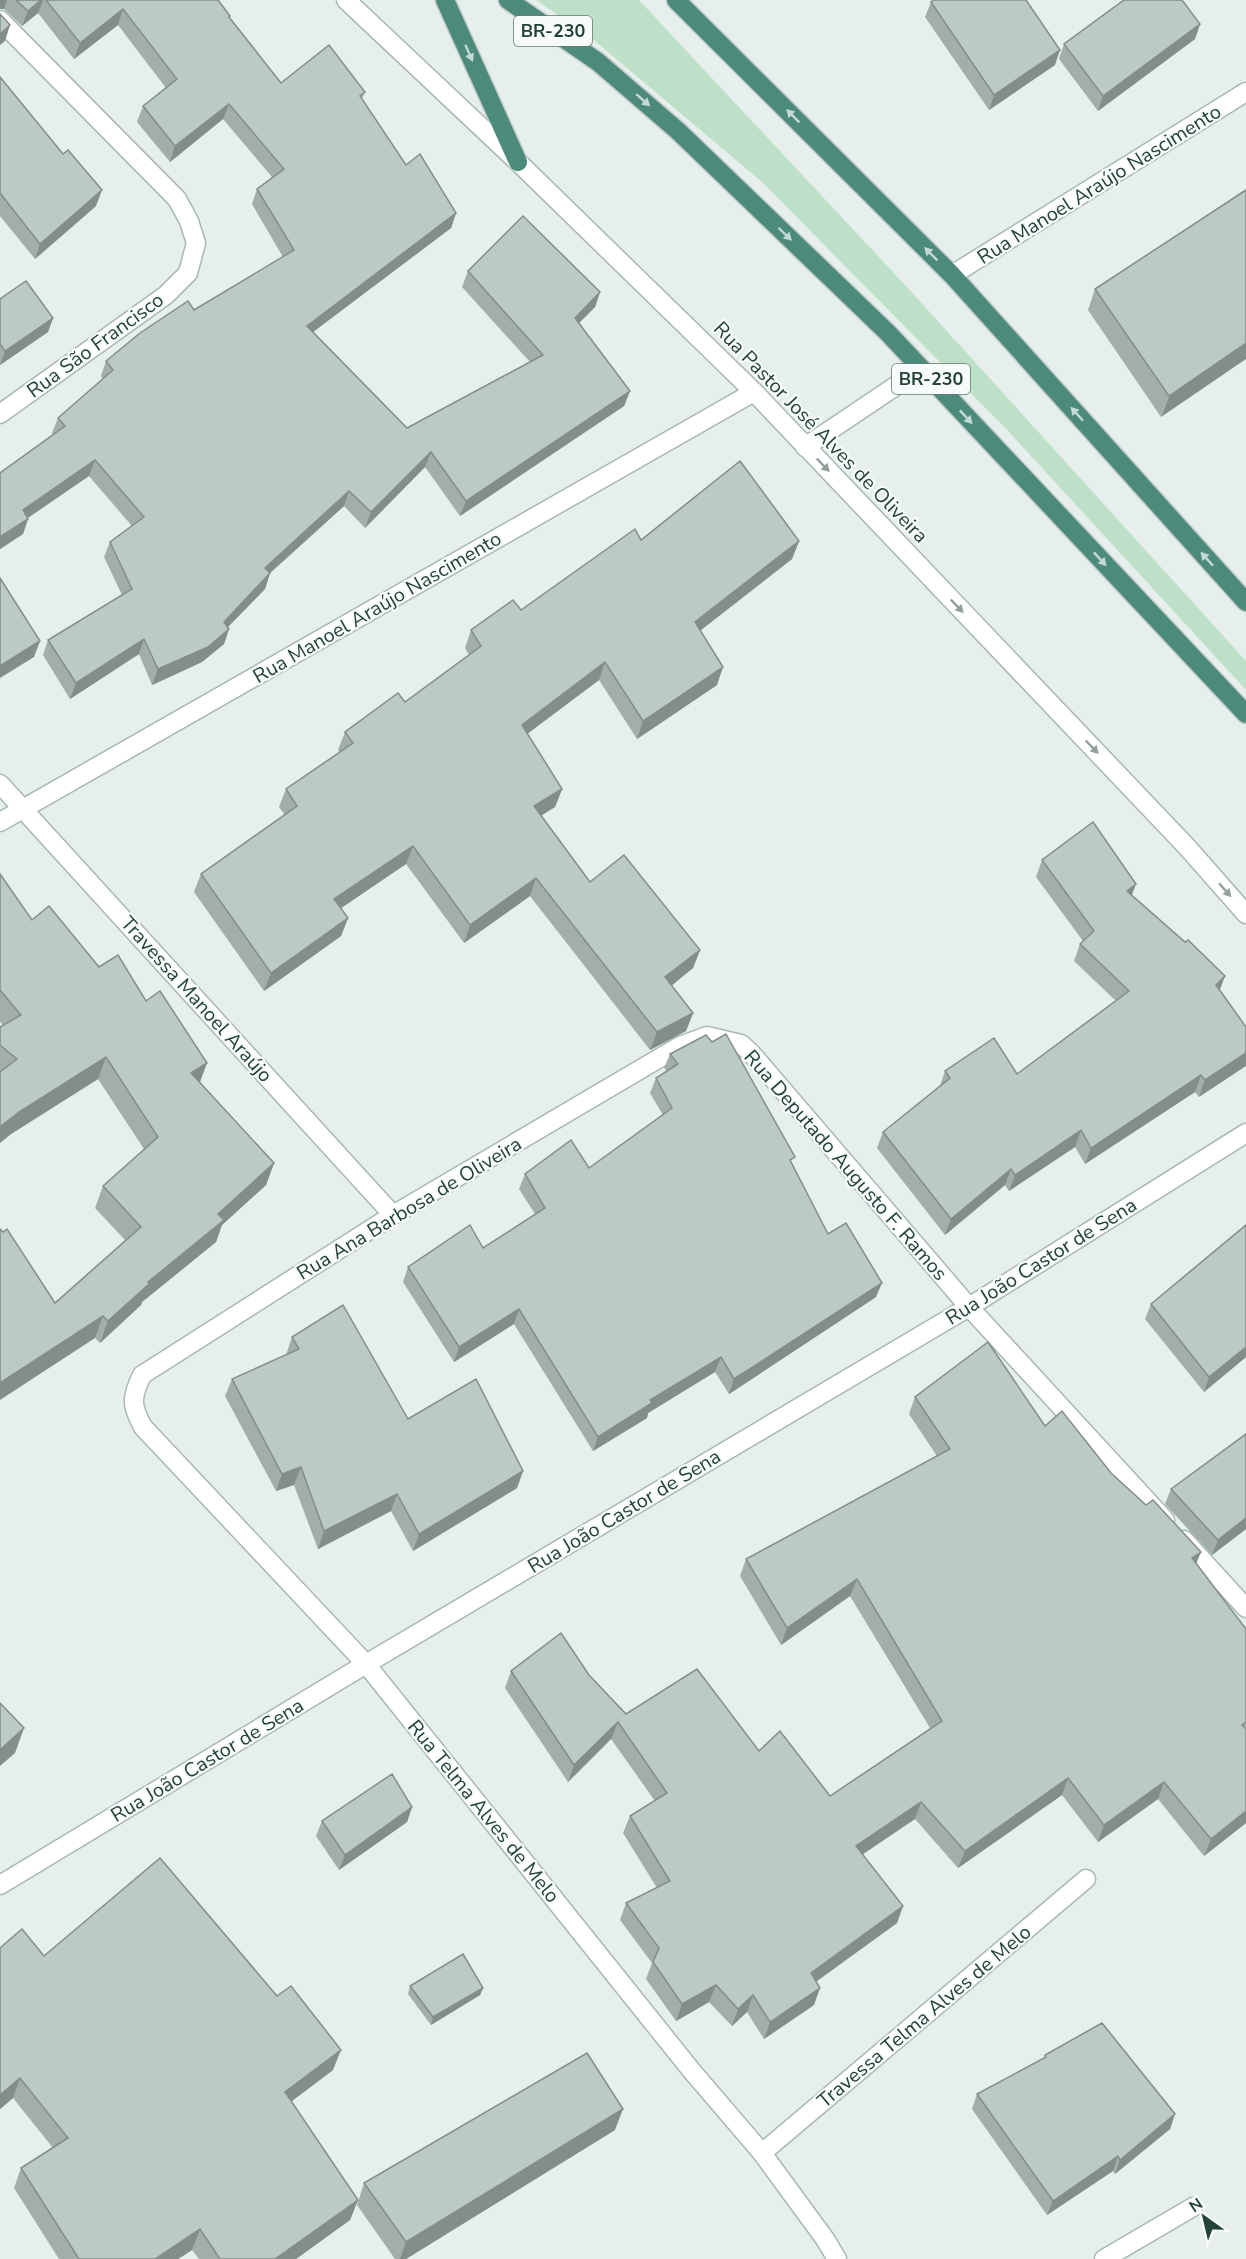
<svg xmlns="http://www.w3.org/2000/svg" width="1246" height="2259" font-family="'Nunito Sans',sans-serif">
<rect width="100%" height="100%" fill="#e6efeb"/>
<polygon fill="#bfe0c8" points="536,0 639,0 906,286 1246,661 1246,690 1009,432 762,182 589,36"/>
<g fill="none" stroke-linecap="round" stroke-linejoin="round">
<g stroke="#a8b8b2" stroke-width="21">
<g id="minor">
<polyline points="346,0 518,162 754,392 1187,847 1246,914"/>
<polyline points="0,20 177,199 189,221 196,243 188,273 166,295 0,414"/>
<polyline points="952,275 1246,92"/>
<polyline points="805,447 921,369"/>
<polyline points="0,784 393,1215"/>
<polyline points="0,822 754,392"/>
<polyline points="1184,1540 1246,1608"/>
<polyline points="0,1885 366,1664 969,1307 1246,1133"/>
<polyline points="762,2153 1086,1879"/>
<path d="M837,2259L825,2239L762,2153L691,2070L366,1664L143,1427C131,1405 131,1398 142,1375L393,1215L680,1046L707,1036L741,1044L751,1053L969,1307L1165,1520"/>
<polyline points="1104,2259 1193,2207"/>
</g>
</g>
<g stroke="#c2cac8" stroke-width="21">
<g id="trunk">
<polyline points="445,0 518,162"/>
<polyline points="508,0 598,62 678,131 888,333 1246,714"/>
<polyline points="676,0 952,275 1246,602"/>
</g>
</g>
<use href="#minor" stroke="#fff" stroke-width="18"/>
<use href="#trunk" stroke="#4c8a7c" stroke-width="18"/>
</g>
<g fill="#a1aea9">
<polygon points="0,0 218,0 230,16 229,18 281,83 329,45 365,92 362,99 406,165 420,154 456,213 451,228 313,332 407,428 530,362 462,287 468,271 523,216 600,292 595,307 579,323 630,391 624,406 460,516 425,467 365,528 344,506 270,573 265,589 228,627 229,629 224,644 202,662 152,685 139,654 70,699 43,655 48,640 122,595 104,557 110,542 132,526 89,476 28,518 28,519 23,534 0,549 0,473 54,435 52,433 58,418 103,379 101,376 106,361 140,333 188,301 194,310 283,257 252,204 257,189 272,177 223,119 170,162 137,122 143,106 166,88 118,25 74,59 38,13 22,26 4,9 0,9"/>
<polygon points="931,2 1055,65 989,110 925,17"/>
<polygon points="1200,24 1195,39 1098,111 1059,59 1064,44"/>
<polygon points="0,77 96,206 35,259 0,216"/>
<polygon points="1246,190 1161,417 1088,310 1095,289"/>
<polygon points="0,299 53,318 48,332 0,365"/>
<polygon points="641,540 799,541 792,559 700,631 717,685 637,739 599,680 527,734 562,789 555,807 541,815 590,882 700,950 693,968 671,985 693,1013 686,1031 650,1050 530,896 464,943 406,864 341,908 348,918 341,936 264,991 194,892 201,874 285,815 279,807 286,789 340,753 338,750 345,732 405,702 469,655 465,648 471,630 521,610"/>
<polygon points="1042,860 1132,895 1220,991 1246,1027 1199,1097 1195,1092 1085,1164 1075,1147 1009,1191 1005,1185 945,1235 877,1148 883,1132 940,1086 945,1071 1017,1074 1116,1001 1074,961 1080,944 1083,941 1036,877"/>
<polygon points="0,874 32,920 146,1001 200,1082 274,1163 266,1185 222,1225 216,1242 142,1302 141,1305 100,1343 95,1338 55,1303 125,1240 95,1208 103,1186 144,1149 98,1079 11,1134 0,1143 0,1027 3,1025 0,1022"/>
<polygon points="670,1054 792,1164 828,1234 876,1297 729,1394 715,1372 648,1413 647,1418 593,1451 514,1324 454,1362 403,1282 408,1267 483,1248 535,1214 519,1189 525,1174 589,1168 663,1115 650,1093 656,1078 667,1071 664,1068"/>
<polygon points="1246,1225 1246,1357 1204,1392 1145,1319 1151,1304"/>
<polygon points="292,1337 408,1419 523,1471 517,1488 413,1551 391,1511 318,1549 294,1485 276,1491 225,1396 232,1379 286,1355"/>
<polygon points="915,1397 1045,1426 1111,1473 1196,1564 1246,1629 1246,1823 1204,1856 1158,1799 1098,1842 1062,1795 958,1868 915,1819 862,1854 903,1906 897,1923 816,1982 814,2005 764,2039 747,2012 732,2026 709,2002 676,2021 646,1979 652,1963 620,1920 626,1903 657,1888 623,1833 630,1816 655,1801 611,1739 568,1782 505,1688 511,1671 589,1675 626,1714 759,1751 830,1796 930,1728 850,1596 781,1645 740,1576 746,1559 937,1456 909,1414"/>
<polygon points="1246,1434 1246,1529 1212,1555 1165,1504 1171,1489"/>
<polygon points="412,1807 407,1822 339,1870 316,1836 322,1821"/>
<polygon points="0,1948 44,1956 333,2070 291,2102 358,2200 350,2220 296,2259 199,2259 192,2250 178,2259 59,2259 14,2188 21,2168 53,2148 13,2098 0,2109"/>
<polygon points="410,1986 483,1988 480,1995 431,2025 408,1994"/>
<polygon points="1045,2055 1175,2114 1170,2129 1115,2174 1113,2171 1047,2215 972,2109 977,2094 1044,2058"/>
<polygon points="615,2130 406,2259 395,2259 357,2205 364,2183"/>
</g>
<g fill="#838d89">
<polygon points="0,0 7,0 4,9 0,9"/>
<polygon points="41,0 43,0 38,13 22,26 28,11"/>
<polygon points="123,9 118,25 74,59 80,43"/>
<polygon points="1200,24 1195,39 1098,111 1103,96"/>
<polygon points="10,25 5,41 0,45 0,34"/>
<polygon points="1060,50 1055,65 989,110 994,95"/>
<polygon points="229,104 223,119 170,162 175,146"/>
<polygon points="102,190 96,206 35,259 40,244"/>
<polygon points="456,213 451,228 301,341 307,326"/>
<polygon points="600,292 595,307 569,333 575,318"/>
<polygon points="53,318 48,332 0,365 5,351"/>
<polygon points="1246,343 1246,359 1161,417 1169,396"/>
<polygon points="630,391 624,406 460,516 466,501"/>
<polygon points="431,452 425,467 365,528 371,512"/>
<polygon points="95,460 89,476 17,525 23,510"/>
<polygon points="349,491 344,506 259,583 265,568"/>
<polygon points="28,519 23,534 0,549 0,537"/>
<polygon points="799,541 792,559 688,640 695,622"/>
<polygon points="270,573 265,589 218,637 224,622"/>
<polygon points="229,629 224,644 202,662 152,685 158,669"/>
<polygon points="144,639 139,654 70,699 76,683"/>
<polygon points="40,641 34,657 0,678 0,666"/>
<polygon points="605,662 599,680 515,743 522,725"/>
<polygon points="723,667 717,685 637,739 643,721"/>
<polygon points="562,789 555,807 528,824 534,806"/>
<polygon points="413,846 406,864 328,917 334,899"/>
<polygon points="536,878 530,896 464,943 470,925"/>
<polygon points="1136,884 1130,900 1127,891"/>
<polygon points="348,918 341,936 264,991 271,973"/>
<polygon points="700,950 693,968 659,996 665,977"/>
<polygon points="1225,976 1219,992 1216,985"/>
<polygon points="693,1013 686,1031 650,1050 657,1032"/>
<polygon points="1246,1053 1246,1066 1199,1097 1205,1080"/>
<polygon points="106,1057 98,1079 11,1134 0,1143 0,1127 19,1112"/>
<polygon points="207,1063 199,1085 191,1073"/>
<polygon points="1201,1075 1195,1092 1085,1164 1091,1148"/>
<polygon points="1081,1130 1075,1147 1009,1191 1015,1175"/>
<polygon points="274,1163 266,1185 222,1225 216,1242 142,1302 141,1305 100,1343 108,1321 218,1214"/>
<polygon points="1011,1169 1005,1185 945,1235 951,1219"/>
<polygon points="882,1283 876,1297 729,1394 734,1379"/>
<polygon points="519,1309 514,1324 454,1362 459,1347"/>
<polygon points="103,1316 95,1338 0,1400 0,1383"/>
<polygon points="1246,1347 1246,1357 1204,1392 1209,1377"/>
<polygon points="721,1357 715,1372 648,1413 647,1418 593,1451 598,1437 650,1400"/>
<polygon points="301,1467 294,1485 276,1491 282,1474"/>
<polygon points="523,1471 517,1488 413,1551 419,1534"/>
<polygon points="397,1494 391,1511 318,1549 324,1531"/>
<polygon points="1246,1518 1246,1529 1212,1555 1218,1540"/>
<polygon points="1201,1552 1194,1569 1192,1558"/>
<polygon points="857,1579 850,1596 781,1645 787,1628"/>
<polygon points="618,1722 611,1739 568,1782 574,1765"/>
<polygon points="24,1728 15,1753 0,1766 0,1750"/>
<polygon points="1068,1778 1062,1795 958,1868 965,1851"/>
<polygon points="1164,1782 1158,1799 1098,1842 1104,1825"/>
<polygon points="921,1802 915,1819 850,1863 856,1846"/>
<polygon points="412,1807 407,1822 339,1870 345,1855"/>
<polygon points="1246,1811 1246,1823 1204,1856 1211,1839"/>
<polygon points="903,1906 897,1923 804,1990 811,1973"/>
<polygon points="716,1985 709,2002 676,2021 682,2004"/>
<polygon points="483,1988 480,1995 431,2025 433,2017"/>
<polygon points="820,1988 814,2005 764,2039 770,2022"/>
<polygon points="753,1995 747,2012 732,2026 738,2009"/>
<polygon points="341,2050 333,2070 277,2112 285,2092"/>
<polygon points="20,2078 13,2098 0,2109 0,2095"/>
<polygon points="623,2109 615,2130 406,2259 400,2259 406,2242"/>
<polygon points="1175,2114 1170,2129 1115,2174 1120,2160"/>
<polygon points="1118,2156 1113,2171 1047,2215 1053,2201"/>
<polygon points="358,2200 350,2220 296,2259 275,2259"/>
<polygon points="200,2229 192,2250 178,2259 155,2259"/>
</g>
<g fill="#bbcac4" stroke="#838d89" stroke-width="1.5">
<polygon points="16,0 41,0 28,11"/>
<polygon points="46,0 218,0 230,16 229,17 281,83 329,45 365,92 360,96 406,165 420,154 456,213 307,326 407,428 543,355 468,271 523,216 600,292 575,318 630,391 466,501 431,452 371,512 349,491 265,568 270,573 224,622 229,629 208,647 158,669 144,639 76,683 48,640 132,589 110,542 144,517 95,460 23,510 28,519 0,537 0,473 65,426 58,418 113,370 106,361 140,333 188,301 194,310 294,250 257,189 284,169 229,104 175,146 143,106 177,79 123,9 80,43"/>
<polygon points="934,0 1026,0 1060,50 994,95 931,2"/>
<polygon points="1124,0 1182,0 1200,24 1103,96 1064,44"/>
<polygon points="0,14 10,25 0,34"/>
<polygon points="0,77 63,154 68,150 102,190 40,244 0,193"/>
<polygon points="1246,190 1246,343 1169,396 1095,289"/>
<polygon points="26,281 53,318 5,351 0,344 0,299"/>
<polygon points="740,461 799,541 695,622 723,667 643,721 605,662 522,725 562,789 534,806 590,882 624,855 700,950 665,977 693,1013 657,1032 536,878 470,925 413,846 334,899 348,918 271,973 201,874 297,806 286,789 353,743 345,732 398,693 405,702 481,646 471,630 513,600 521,610 635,529 641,540"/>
<polygon points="0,578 40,641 0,666"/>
<polygon points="1093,822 1136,884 1127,891 1185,942 1188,940 1225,976 1216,985 1246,1027 1246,1053 1205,1080 1201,1075 1091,1148 1081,1130 1015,1175 1011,1169 951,1219 883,1132 950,1078 945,1071 994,1038 1017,1074 1129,991 1080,944 1094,931 1042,860"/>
<polygon points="0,874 32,920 49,906 99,967 118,955 146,1001 160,991 207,1063 191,1073 274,1163 218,1214 224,1220 148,1282 149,1284 108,1321 103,1316 0,1383 0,1229 3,1232 7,1229 55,1303 141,1227 103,1186 158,1137 106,1057 19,1112 0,1127 0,1072 17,1059 0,1045 0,1027 21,1015 0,990"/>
<polygon points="726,1034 795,1157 790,1160 828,1234 846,1223 882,1283 734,1379 721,1357 650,1400 652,1403 598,1437 519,1309 459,1347 408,1267 470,1225 483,1248 545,1208 525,1174 571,1140 589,1168 672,1108 656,1078 678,1064 670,1054 706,1035 712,1042"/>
<polygon points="1246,1225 1246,1347 1209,1377 1151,1304"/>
<polygon points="343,1305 408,1419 476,1379 523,1471 419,1534 397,1494 324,1531 301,1467 282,1474 232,1379 299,1349 292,1337"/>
<polygon points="988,1342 1045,1426 1062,1411 1111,1473 1146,1505 1153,1500 1201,1552 1192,1558 1246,1629 1246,1722 1242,1725 1246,1729 1246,1811 1211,1839 1164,1782 1104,1825 1068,1778 965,1851 921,1802 856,1846 903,1906 811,1973 820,1988 770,2022 753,1995 738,2009 716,1985 682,2004 653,1962 659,1948 626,1903 670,1881 630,1816 667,1793 618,1722 574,1765 511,1671 561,1633 589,1675 626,1714 697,1669 759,1751 780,1731 830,1796 942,1721 857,1579 787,1628 746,1559 950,1449 915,1397"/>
<polygon points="1246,1434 1246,1518 1218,1540 1171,1489"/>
<polygon points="0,1703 24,1728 0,1750"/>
<polygon points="392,1774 412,1807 345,1855 322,1821"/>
<polygon points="160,1858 277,1996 291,1986 341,2050 285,2092 358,2200 275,2259 220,2259 200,2229 155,2259 79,2259 21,2168 68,2138 20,2078 0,2095 0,1948 22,1929 44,1956"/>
<polygon points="463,1954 483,1988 433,2017 410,1986"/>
<polygon points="1102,2023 1175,2114 1120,2160 1118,2156 1053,2201 977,2094 1046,2057 1045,2055"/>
<polygon points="587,2053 623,2109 406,2242 364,2183"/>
</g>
<defs><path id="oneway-solid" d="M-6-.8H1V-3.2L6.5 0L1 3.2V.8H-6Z" transform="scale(1.5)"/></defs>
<g fill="#c4d9d4">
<use href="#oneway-solid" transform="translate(469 53) rotate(66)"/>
<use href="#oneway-solid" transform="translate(643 100) rotate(41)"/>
<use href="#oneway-solid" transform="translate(793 116) rotate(-135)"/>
<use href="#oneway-solid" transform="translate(785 234) rotate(44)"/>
<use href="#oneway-solid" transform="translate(931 254) rotate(-135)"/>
<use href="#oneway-solid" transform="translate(1077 414) rotate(-132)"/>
<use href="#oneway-solid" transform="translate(966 417) rotate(47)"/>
<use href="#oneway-solid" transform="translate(1100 559) rotate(47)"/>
<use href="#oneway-solid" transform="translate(1207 559) rotate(-132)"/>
</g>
<g fill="#92a09c">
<use href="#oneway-solid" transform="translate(823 465) rotate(46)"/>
<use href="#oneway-solid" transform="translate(957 606) rotate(46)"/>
<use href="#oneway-solid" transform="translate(1092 747) rotate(46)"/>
<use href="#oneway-solid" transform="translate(1225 890) rotate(49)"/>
</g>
<g text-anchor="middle" stroke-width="4.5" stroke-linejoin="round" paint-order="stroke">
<g fill="#f7fbf9" stroke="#637a73" stroke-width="1.5">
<rect x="514" y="16" width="78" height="30" rx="4.5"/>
<rect x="892" y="364" width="78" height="30" rx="4.5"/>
</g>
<g font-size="18" font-weight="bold" fill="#24423a">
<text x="553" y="37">BR-230</text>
<text x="931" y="385">BR-230</text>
</g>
<g font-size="20" fill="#24423a" stroke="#f7fbf9">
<text transform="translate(1099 184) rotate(-32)" y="7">Rua Manoel Araújo Nascimento</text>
<text transform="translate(95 345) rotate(-36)" y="7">Rua São Francisco</text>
<text transform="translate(821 432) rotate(46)" y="7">Rua Pastor José Alves de Oliveira</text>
<text transform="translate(377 607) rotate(-30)" y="7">Rua Manoel Araújo Nascimento</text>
<text transform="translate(197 999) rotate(48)" y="7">Travessa Manoel Araújo</text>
<text transform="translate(846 1165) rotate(49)" y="7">Rua Deputado Augusto F. Ramos</text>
<text transform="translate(409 1208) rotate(-31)" y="7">Rua Ana Barbosa de Oliveira</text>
<text transform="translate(1041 1261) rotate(-32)" y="7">Rua João Castor de Sena</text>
<text transform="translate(624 1511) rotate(-31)" y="7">Rua João Castor de Sena</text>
<text transform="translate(207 1760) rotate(-31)" y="7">Rua João Castor de Sena</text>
<text transform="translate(484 1811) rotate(51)" y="7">Rua Telma Alves de Melo</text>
<text transform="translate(924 2016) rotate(-40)" y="7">Travessa Telma Alves de Melo</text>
</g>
</g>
<g transform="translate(1204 2217) rotate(326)" stroke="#f7fbf9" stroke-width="4.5" paint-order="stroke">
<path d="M0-4.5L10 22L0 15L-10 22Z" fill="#24423a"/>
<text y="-9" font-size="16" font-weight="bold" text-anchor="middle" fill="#24423a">N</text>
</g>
</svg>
